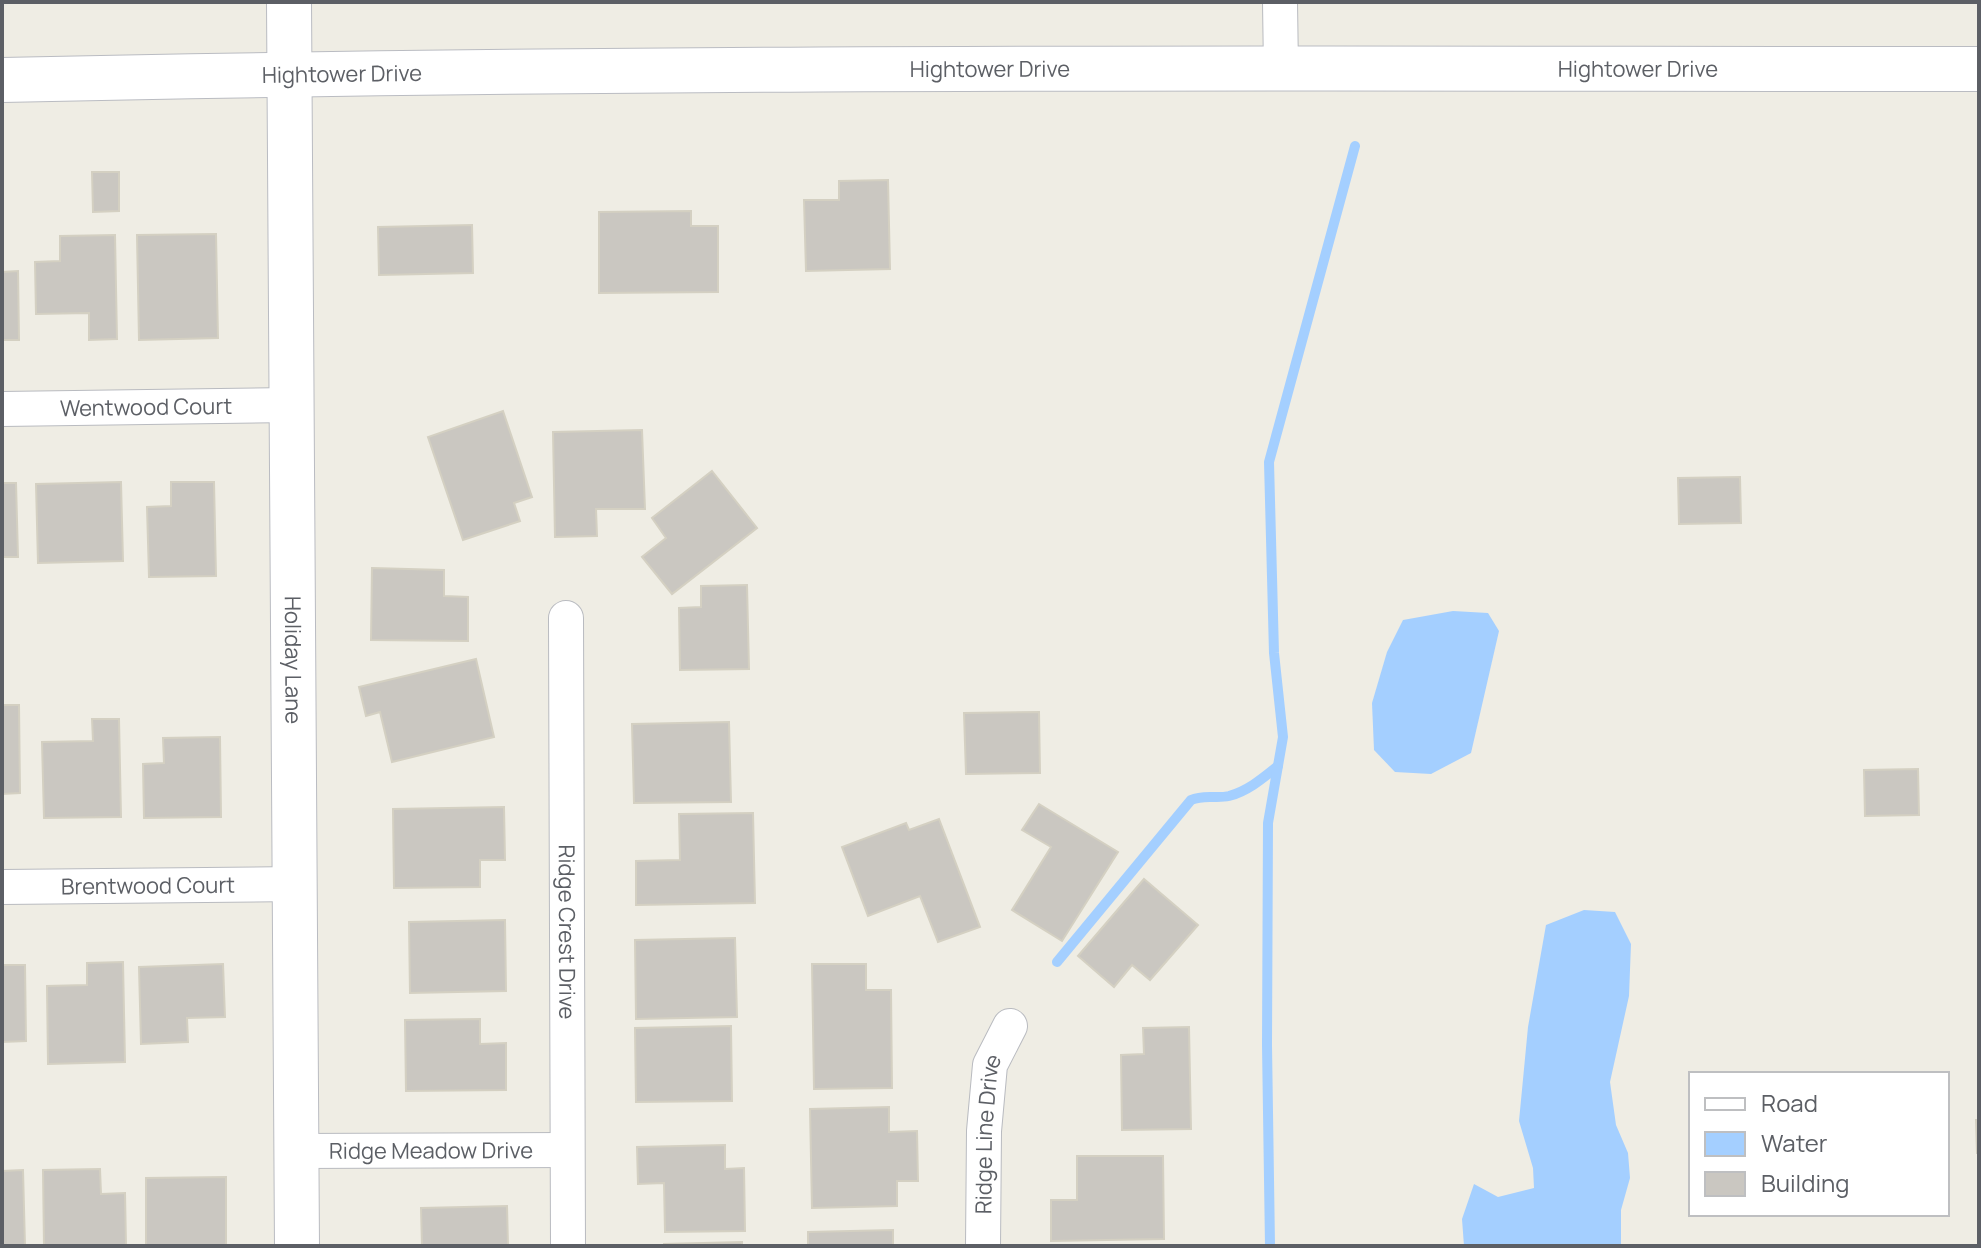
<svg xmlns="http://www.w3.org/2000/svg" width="1981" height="1248" font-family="Manrope,sans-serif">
<rect width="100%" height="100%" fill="#efede4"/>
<g fill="#a4cfff">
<polygon points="1453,611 1488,613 1499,631 1471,753 1431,774 1395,772 1374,750 1372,703 1387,652 1403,620"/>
<polygon points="1584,910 1615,912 1631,944 1629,996 1610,1082 1616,1125 1628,1153 1630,1178 1621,1210 1621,1246 1464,1246 1462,1219 1474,1184 1498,1197 1534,1188 1533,1168 1519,1121 1528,1027 1546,925"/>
</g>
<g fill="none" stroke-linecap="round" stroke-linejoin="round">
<g stroke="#a4cfff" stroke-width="10">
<path d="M1057,962L1191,800C1204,794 1216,799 1229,796C1248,791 1263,778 1278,766"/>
<polyline points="1270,1246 1267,1045 1268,823 1283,737 1274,653 1269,462 1355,146"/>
</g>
</g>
<g fill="#cac7c1" stroke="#d4d0c2" stroke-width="2">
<polygon points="92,172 119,172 119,211 93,212"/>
<polygon points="888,180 890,269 806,271 804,200 839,200 839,181"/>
<polygon points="691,211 691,226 718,226 718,292 599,293 599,212"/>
<polygon points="472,225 473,273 379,275 378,227"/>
<polygon points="216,234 218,338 139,340 137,235"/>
<polygon points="115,235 117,339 89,340 89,313 36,314 35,262 60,261 60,236"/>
<polygon points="18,271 19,340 2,340 2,272"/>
<polygon points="503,411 532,497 514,503 520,521 463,540 428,437"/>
<polygon points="642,430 645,509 596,509 597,536 555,537 553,432"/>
<polygon points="712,471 757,528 672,594 642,557 666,538 652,518"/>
<polygon points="1740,477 1741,523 1679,524 1678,478"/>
<polygon points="121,482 123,561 38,563 36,484"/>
<polygon points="171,482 214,482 216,576 149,577 147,507 171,506"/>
<polygon points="2,483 16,483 18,557 2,557"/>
<polygon points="372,568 444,570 444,596 468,597 468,641 371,640"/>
<polygon points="747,585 749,669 680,670 679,608 701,607 701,586"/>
<polygon points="476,659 494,737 392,762 380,712 366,716 359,687"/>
<polygon points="2,705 19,705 20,793 2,794"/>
<polygon points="1039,712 1040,773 966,774 964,713"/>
<polygon points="92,719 119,719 121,817 44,818 42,742 93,741"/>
<polygon points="729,722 731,802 634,803 632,724"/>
<polygon points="220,737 221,817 144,818 143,764 164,763 163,738"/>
<polygon points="1918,769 1919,815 1865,816 1864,770"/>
<polygon points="1039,804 1118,852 1062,941 1012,910 1051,847 1022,830"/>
<polygon points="504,807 505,860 480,860 480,887 394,888 393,809"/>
<polygon points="753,813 755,903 636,905 636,861 680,860 679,814"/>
<polygon points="939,819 980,927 938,942 920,896 868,916 842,847 906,823 909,830"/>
<polygon points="1144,879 1198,925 1150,980 1132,965 1114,987 1078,956"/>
<polygon points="505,920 506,991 410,993 409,922"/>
<polygon points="735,938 737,1017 636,1019 635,940"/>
<polygon points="123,962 125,1062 48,1064 47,986 87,985 87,963"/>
<polygon points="223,964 225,1017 187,1018 188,1042 141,1044 139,967"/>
<polygon points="812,964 866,964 866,990 891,990 892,1088 814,1089"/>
<polygon points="2,965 25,965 26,1041 2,1042"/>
<polygon points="480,1019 480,1044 506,1043 506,1090 406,1091 405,1020"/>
<polygon points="731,1026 732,1101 636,1102 635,1028"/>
<polygon points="1189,1027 1191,1129 1122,1130 1121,1055 1144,1054 1143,1028"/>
<polygon points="889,1107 889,1132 917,1131 918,1181 897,1181 897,1206 812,1208 810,1109"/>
<polygon points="1976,1120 1979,1120 1979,1153 1977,1153"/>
<polygon points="725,1145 725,1169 744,1168 745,1231 665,1232 664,1183 638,1184 637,1147"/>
<polygon points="1077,1156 1163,1156 1164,1239 1051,1241 1051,1200 1077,1200"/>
<polygon points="100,1169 101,1194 125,1193 126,1246 44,1246 43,1170"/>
<polygon points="23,1170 25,1246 2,1246 2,1171"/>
<polygon points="226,1177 226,1246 146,1246 146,1178"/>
<polygon points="507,1206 508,1246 422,1246 421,1208"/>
<polygon points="893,1230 893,1246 808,1246 808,1232"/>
<polygon points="742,1242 742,1246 664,1246 664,1244"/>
</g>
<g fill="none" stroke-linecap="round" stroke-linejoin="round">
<g stroke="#b9bbc0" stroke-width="36">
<g id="street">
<polyline points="1280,2 1281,69"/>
<path id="s1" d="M2,409L291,405"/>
<path id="s2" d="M566,618L568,1246"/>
<path id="s3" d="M2,887L296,884"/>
<path id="s4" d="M295,1151L567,1150"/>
<path id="s5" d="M983,1246L984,1131L990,1065L1010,1026"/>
</g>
</g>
<g stroke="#babcc2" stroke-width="46">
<g id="secondary">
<path id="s6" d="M289,2L297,1246"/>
<path id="s7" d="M2,80C661,65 1320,69 1979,69"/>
</g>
</g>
<use href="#street" stroke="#fff" stroke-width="34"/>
<use href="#secondary" stroke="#fff" stroke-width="44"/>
</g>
<g text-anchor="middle" stroke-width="7" stroke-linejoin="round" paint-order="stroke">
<g font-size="22" fill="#5c5f65" stroke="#fff">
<text dy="8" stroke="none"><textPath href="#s7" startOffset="1636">Hightower Drive</textPath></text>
<text dy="8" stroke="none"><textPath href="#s7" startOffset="988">Hightower Drive</textPath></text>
<text dy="8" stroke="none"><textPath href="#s7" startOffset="340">Hightower Drive</textPath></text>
<text dy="8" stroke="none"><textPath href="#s1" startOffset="144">Wentwood Court</textPath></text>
<text dy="8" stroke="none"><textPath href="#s6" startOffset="658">Holiday Lane</textPath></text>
<text dy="8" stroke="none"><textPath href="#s3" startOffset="146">Brentwood Court</textPath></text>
<text dy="8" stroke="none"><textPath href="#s2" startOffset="314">Ridge Crest Drive</textPath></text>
<text dy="8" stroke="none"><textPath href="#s5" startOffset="112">Ridge Line Drive</textPath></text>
<text dy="8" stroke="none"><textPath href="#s4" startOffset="136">Ridge Meadow Drive</textPath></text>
</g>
</g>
<rect width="1981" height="1248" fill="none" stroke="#5c5f65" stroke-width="8"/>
<rect x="1689" y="1072" width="260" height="144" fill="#ffffff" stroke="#bebfc1" stroke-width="2"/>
<rect x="1705" y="1098" width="40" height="12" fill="#ffffff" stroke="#bebfc1" stroke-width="2"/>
<text x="1761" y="1112" font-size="24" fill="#5c5f65">Road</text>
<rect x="1705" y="1132" width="40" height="24" fill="#a4cfff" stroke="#bebfc1" stroke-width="2"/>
<text x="1761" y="1152" font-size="24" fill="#5c5f65">Water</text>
<rect x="1705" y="1172" width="40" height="24" fill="#cac7c1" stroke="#bebfc1" stroke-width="2"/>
<text x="1761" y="1192" font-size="24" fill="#5c5f65">Building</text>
</svg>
